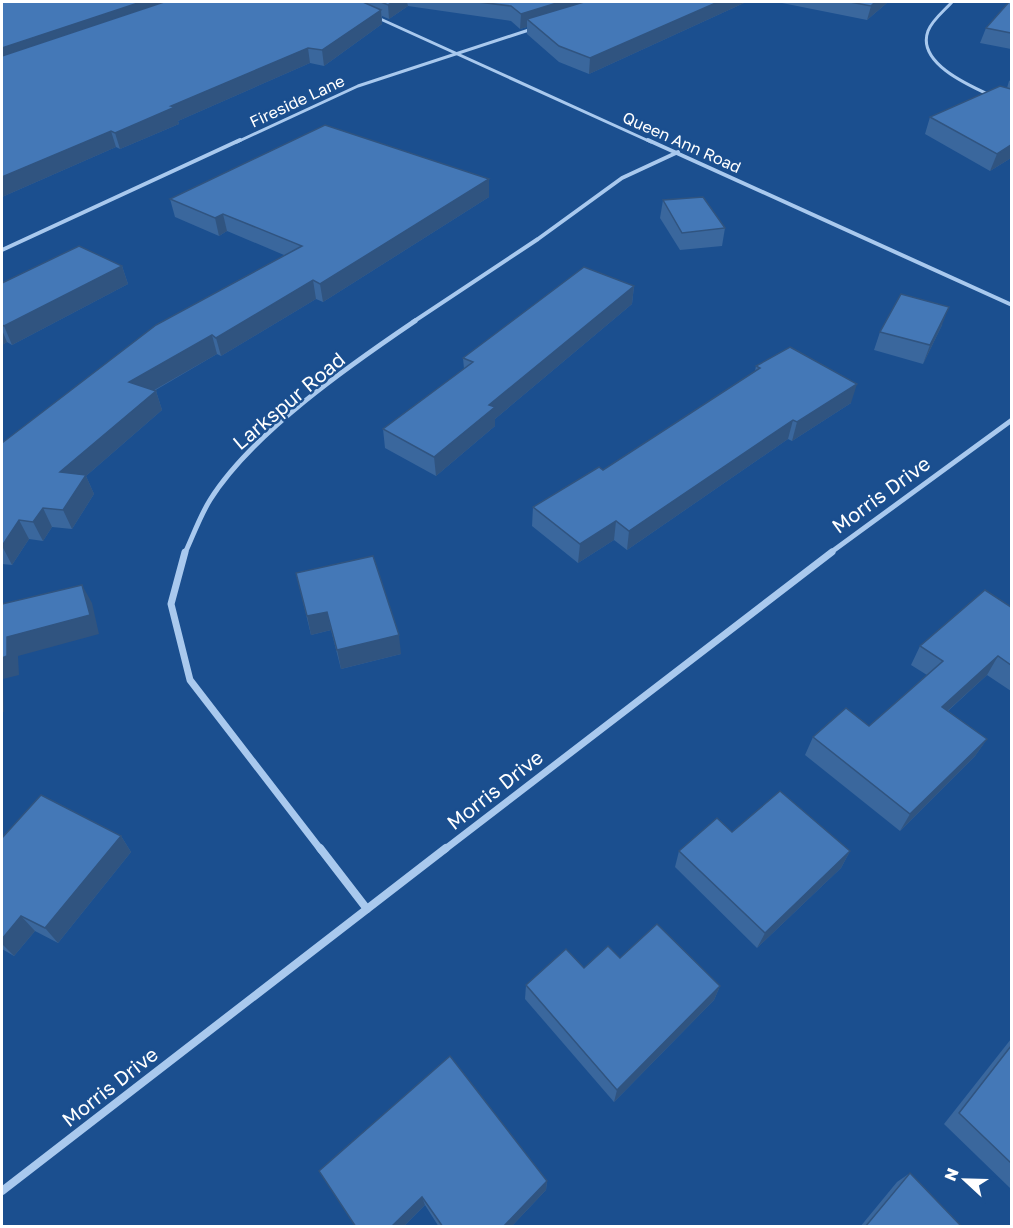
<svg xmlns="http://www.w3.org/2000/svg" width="1013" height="1228" font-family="'Golos Text',sans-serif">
<rect width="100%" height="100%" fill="#1b4f8f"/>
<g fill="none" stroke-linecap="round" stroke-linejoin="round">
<g stroke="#a9c9ee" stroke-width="3">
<path d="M952,2C944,11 932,20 928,31C916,63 970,86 992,96"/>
<polyline points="376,17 651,142"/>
<polyline points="237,142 358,86 535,28"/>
</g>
<g stroke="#a9c9ee" stroke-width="4">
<polyline points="648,140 1012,305"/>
<polyline points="2,250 240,140"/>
<polyline points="413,322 538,239 622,178 678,152"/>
</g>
<g stroke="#a9c9ee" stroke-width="5">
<path d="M185,553C193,536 200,516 210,500C252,433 350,365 415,321"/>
<polyline points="830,553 1012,420"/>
</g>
<g stroke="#a9c9ee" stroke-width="7">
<polyline points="185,552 171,604 190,680 321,850"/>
<polyline points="444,850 832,552"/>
</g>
<g stroke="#a9c9ee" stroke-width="8">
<polyline points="320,848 367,909"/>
<polyline points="2,1191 446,848"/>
</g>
</g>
<g fill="#3a679d">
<polygon points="2,2 744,2 744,3 589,74 559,62 527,34 527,27 520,29 511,21 408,6 389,19 382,16 382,24 324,66 310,63 178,121 179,124 120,149 116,147 2,197"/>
<polygon points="781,2 888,2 867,20 782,3"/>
<polygon points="1011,2 1011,49 980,43 986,28"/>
<polygon points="1011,80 1011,158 990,171 925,134 930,117 1007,88 1009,81"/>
<polygon points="489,179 489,197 323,302 316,299 221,356 217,354 154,391 156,391 162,410 86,476 94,494 72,529 52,527 43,541 29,539 12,565 2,564 2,443 284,255 227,231 219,236 175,217 170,199"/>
<polygon points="663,200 725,228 722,246 680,250 660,218"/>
<polygon points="122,266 128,284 12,345 7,342 2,345 2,283"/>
<polygon points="634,286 632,304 495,419 495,426 436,476 385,448 383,429 464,369 463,358"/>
<polygon points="942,325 923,364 874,350 880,332"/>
<polygon points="756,366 851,403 792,441 788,439 627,550 614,540 578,563 532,526 533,507 603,470 755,371"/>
<polygon points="296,573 401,654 341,669 331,630 311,635"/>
<polygon points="1011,607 1011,691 987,675 948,711 987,739 975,756 900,831 805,755 813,737 869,726 927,675 911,665 920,646"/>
<polygon points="732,832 850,851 841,868 757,948 675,867 679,851"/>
<polygon points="121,836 131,852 58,943 35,931 14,956 2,949 2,838"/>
<polygon points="620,958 720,986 714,1000 614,1102 525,999 526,985 584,968"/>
<polygon points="1011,1039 1011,1189 944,1124"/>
<polygon points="450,1056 547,1181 546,1190 511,1227 439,1227 425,1205 403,1227 356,1227"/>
<polygon points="910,1173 962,1227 860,1227 897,1182"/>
</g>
<g fill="#305480">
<polygon points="141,2 187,2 2,65 2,48"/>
<polygon points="393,2 407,2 408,6 389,19 388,5"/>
<polygon points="560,2 606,2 527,19 527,27 520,29 521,14"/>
<polygon points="718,2 744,2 744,3 589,74 590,58"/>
<polygon points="875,2 888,2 867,20 871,6"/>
<polygon points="381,10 382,24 324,66 322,50"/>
<polygon points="308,48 310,63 178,121 179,124 120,149 115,133 171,106"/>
<polygon points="111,131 116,147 2,197 2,177"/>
<polygon points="1011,145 1011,158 990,171 997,154"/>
<polygon points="489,179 489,197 323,302 320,284"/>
<polygon points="223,214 227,231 219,236 215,218"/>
<polygon points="122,266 128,284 12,345 4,326"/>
<polygon points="313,280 316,299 221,356 216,338"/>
<polygon points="634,286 632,304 495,419 495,426 436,476 434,457 489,405"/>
<polygon points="949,307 942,325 923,364 930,345"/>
<polygon points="2,330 7,342 2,345"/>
<polygon points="212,335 217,354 135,401 129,382"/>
<polygon points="857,384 851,403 792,441 797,422"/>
<polygon points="156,391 162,410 86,476 94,494 72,529 63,510 60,472"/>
<polygon points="793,420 788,439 627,550 629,531"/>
<polygon points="43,508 52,527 43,541 33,522"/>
<polygon points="19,520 29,539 12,565 2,546"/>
<polygon points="616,521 614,540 578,563 580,544"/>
<polygon points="82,585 92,603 99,634 18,656 19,675 3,679 4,712 2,712 2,658 7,637"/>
<polygon points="327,612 331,630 311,635 307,616"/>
<polygon points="399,635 401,654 341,669 337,650"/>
<polygon points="998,656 987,675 932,725 942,707"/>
<polygon points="987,739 975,756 900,831 910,814"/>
<polygon points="121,836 131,852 58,943 45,928"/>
<polygon points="850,851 841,868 757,948 765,933"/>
<polygon points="21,916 35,931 14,956 2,944 2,939"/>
<polygon points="720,986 714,1000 614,1102 617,1090"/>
<polygon points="547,1181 546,1190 511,1227 503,1227"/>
<polygon points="422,1197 425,1205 403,1227 391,1227"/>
</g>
<g fill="#4478b7" stroke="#305480" stroke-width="1.5">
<polygon points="2,2 141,2 2,48"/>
<polygon points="164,2 363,2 381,10 322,50 308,48 171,106 175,107 115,133 111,131 2,177 2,56"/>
<polygon points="381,2 393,2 388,5"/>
<polygon points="478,2 560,2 521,14 511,6"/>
<polygon points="584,2 718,2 590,58 559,46 527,19"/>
<polygon points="850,2 875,2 871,6"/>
<polygon points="1009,2 1011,2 1011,33 986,28"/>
<polygon points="1000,86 1011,89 1011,145 997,154 930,117"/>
<polygon points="325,125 489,179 320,284 313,280 216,338 212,335 129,382 156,391 60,472 86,475 63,510 43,508 33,522 19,520 2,546 2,443 156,325 302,246 223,214 215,218 170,199"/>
<polygon points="703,197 725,228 682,233 663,200"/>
<polygon points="79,246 122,266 4,326 2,325 2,283"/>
<polygon points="584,267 634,286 489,405 495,407 434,457 383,429 473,362 463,358"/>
<polygon points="901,294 949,307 930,345 880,332"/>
<polygon points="790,347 857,384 797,422 793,420 629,531 616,521 580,544 533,507 599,467 603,470 760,368 756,366"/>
<polygon points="373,556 399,635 337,650 327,612 307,616 296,573"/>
<polygon points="82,585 90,615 7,637 7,656 2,658 2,604"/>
<polygon points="985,590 1011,607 1011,665 998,656 942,707 987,739 910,814 813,737 846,708 869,726 943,661 920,646"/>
<polygon points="780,791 850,851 765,933 679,851 717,818 732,832"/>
<polygon points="41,795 121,836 45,928 21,916 2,939 2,838"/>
<polygon points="657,924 720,986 617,1090 526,985 566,949 584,968 608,946 620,958"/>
<polygon points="1011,1046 1011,1163 959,1113"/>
<polygon points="450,1056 547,1181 503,1227 443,1227 422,1197 391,1227 356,1227 319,1171"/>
<polygon points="910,1173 962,1227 865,1227"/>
</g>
<g text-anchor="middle" stroke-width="5" stroke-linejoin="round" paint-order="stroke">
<g font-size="16" fill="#fff" stroke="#1b4f8f">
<text transform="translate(297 101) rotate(-25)" y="6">Fireside Lane</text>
<text transform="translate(682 142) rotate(24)" y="6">Queen Ann Road</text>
</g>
<g font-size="20" fill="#fff" stroke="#1b4f8f">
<text transform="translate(289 401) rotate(-40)" y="7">Larkspur Road</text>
<text transform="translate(881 495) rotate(-36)" y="7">Morris Drive</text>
<text transform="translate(495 790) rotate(-38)" y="7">Morris Drive</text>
<text transform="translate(110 1087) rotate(-38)" y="7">Morris Drive</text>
</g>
</g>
<rect width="1013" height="1228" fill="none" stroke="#ffffff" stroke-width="6"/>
<g transform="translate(965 1180) rotate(292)" stroke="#1b4f8f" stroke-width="4.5" paint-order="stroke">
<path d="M0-4.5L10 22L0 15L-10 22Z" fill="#ffffff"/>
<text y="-9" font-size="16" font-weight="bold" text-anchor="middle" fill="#ffffff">N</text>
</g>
</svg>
